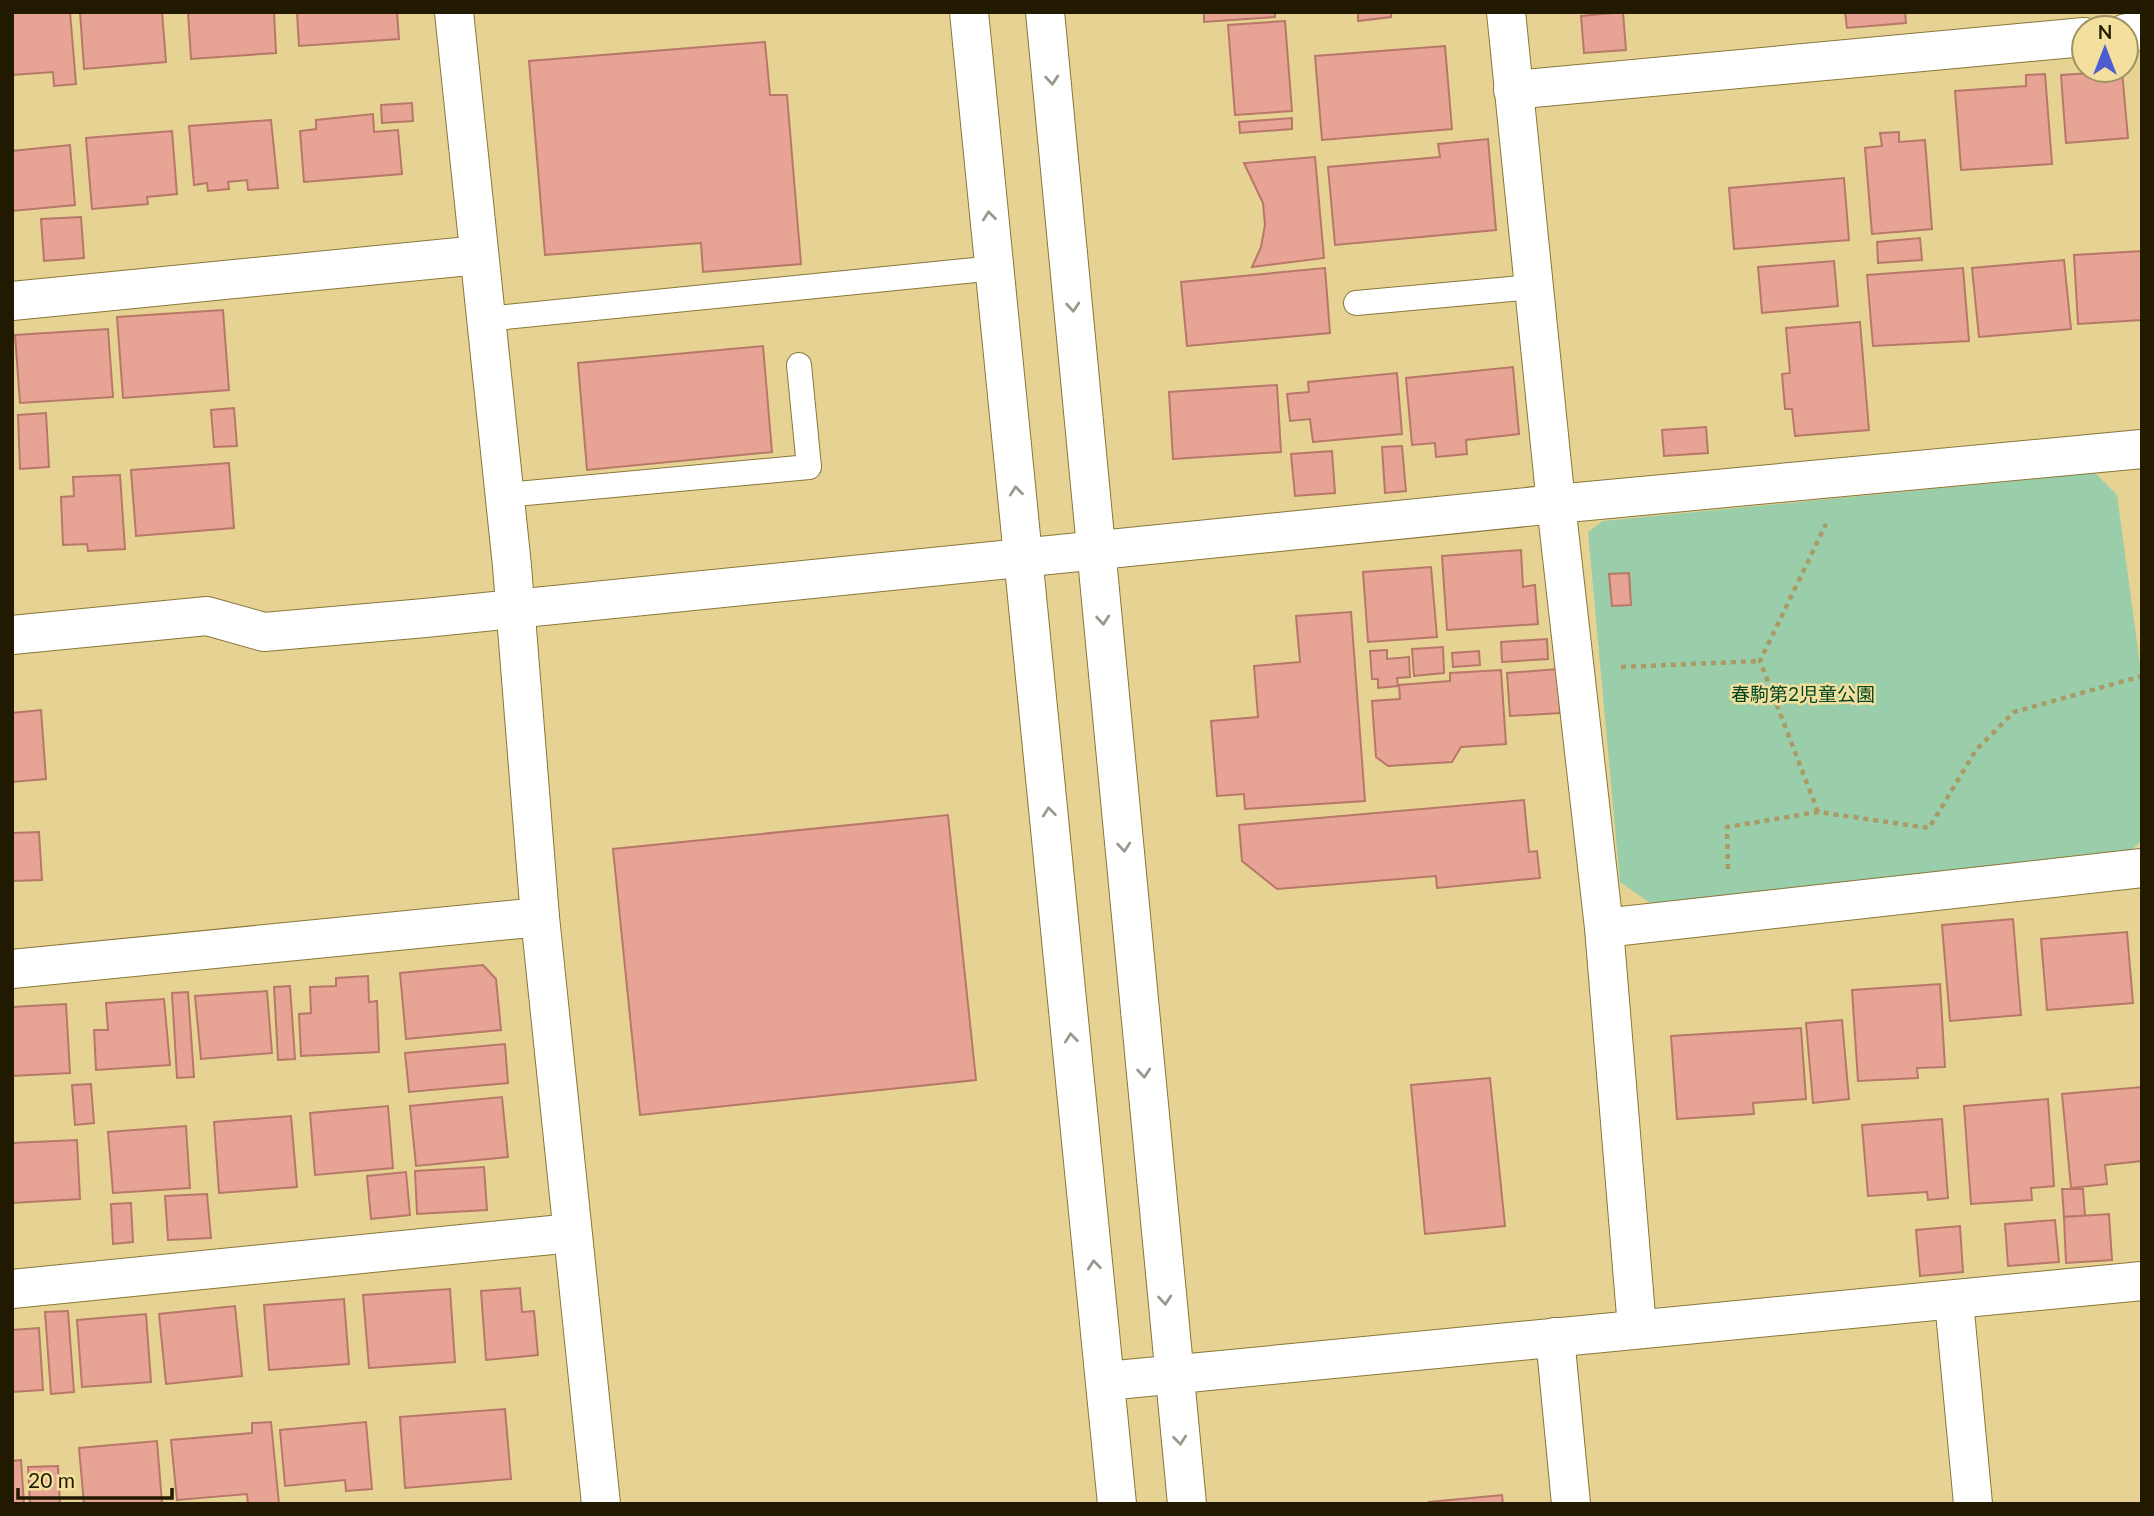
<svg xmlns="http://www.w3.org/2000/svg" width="2154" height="1516" font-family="Lato,'Noto Sans JP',sans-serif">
<rect width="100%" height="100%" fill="#e6d393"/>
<polygon fill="#9acda9" points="2095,473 2117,495 2142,679 2142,840 2132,850 1653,905 1620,882 1588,532 1603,521"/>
<g fill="#e7a393" stroke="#b87869" stroke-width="2">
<polygon points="12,12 70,12 76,84 54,86 53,72 12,75"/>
<polygon points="80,12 162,12 166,62 84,69"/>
<polygon points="188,12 274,12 276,53 191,59"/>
<polygon points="297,12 397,12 399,39 299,46"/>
<polygon points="1204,12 1275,12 1275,17 1204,22"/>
<polygon points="1358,12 1391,12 1391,17 1358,21"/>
<polygon points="1623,12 1626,50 1584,53 1581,16"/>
<polygon points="1845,12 1905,12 1906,23 1847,28"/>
<polygon points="1285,21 1292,111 1235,115 1228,25"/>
<polygon points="765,42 770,95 787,95 801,264 703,272 701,243 545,255 529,61"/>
<polygon points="1445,46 1452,129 1322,140 1315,56"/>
<polygon points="2122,71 2128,138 2066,143 2061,75"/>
<polygon points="2045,74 2052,164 1961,170 1955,91 2026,86 2026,75"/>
<polygon points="412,103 413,121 382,123 381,105"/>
<polygon points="373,114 374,132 398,130 402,174 304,182 300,131 316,129 316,120"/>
<polygon points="1292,118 1292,129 1240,133 1239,122"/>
<polygon points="271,120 278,188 248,190 247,180 228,182 229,189 208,191 207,183 194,185 189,126"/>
<polygon points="172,131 177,194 147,197 148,204 92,209 86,138"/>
<polygon points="1899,132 1899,142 1925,140 1932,229 1872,234 1865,148 1882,146 1880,133"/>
<polygon points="1488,139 1496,230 1335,245 1328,167 1440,157 1438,144"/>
<polygon points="70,145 75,205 12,211 12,151"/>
<polygon points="1315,157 1324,258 1252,267 1261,247 1265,225 1263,203 1244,163"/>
<polygon points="1844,178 1849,240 1734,249 1729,188"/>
<polygon points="81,217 84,258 44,261 41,219"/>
<polygon points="1920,238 1922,260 1878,263 1877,242"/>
<polygon points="2142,251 2142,320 2078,324 2074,255"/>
<polygon points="2064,260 2071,329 1979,337 1972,268"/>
<polygon points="1834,261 1838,306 1762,313 1758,267"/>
<polygon points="1325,268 1330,333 1187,346 1181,282"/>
<polygon points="1963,268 1969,341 1873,346 1867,275"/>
<polygon points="223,310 229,390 123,398 117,317"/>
<polygon points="1860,322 1869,430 1795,436 1792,409 1785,409 1782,374 1790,373 1786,328"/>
<polygon points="108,329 113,397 20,403 15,335"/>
<polygon points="763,346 772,452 587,470 578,363"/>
<polygon points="1513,367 1519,434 1466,440 1467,454 1436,457 1435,443 1412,445 1406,378"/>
<polygon points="1397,373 1402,434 1313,442 1310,419 1290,421 1287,394 1309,392 1308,382"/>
<polygon points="1277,385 1281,452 1173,459 1169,392"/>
<polygon points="234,408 237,446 214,447 211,410"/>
<polygon points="46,413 49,467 20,469 18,415"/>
<polygon points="1706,427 1708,453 1664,456 1662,430"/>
<polygon points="1402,446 1406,491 1385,493 1382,447"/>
<polygon points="1332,451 1335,493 1295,496 1291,454"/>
<polygon points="229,463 234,528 136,536 131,470"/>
<polygon points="120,475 125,549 88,551 87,544 63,545 61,497 74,496 73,477"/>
<polygon points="1521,550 1523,587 1535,585 1538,624 1447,630 1442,556"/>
<polygon points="1431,567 1437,637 1368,642 1363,572"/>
<polygon points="1629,573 1631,605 1612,606 1609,574"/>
<polygon points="1351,612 1365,801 1245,809 1244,794 1217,796 1211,721 1258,717 1254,666 1300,662 1296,616"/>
<polygon points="1547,639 1548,659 1502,662 1501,642"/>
<polygon points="1443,647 1444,673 1414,676 1412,649"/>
<polygon points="1387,650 1387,659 1409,657 1410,677 1397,678 1398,686 1378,688 1378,679 1372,679 1370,651"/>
<polygon points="1479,651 1480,665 1453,667 1452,653"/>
<polygon points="1558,669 1560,713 1510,716 1507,673"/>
<polygon points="1501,670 1506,744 1461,747 1452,762 1388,766 1376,757 1372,701 1400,699 1399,685 1450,681 1450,673"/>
<polygon points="41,710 46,779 12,782 12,713"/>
<polygon points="1524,800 1529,852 1537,851 1540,878 1437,888 1436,876 1277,889 1242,861 1239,825"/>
<polygon points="948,815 976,1080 640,1115 613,849"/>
<polygon points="39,832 42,880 12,881 12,833"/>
<polygon points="2013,919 2021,1015 1950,1021 1942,925"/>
<polygon points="2127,932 2133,1003 2047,1010 2041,939"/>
<polygon points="483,965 496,979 501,1030 406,1039 400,973"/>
<polygon points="368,976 369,1002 377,1001 379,1052 301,1056 299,1014 311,1013 310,987 336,986 336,978"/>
<polygon points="1940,984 1945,1067 1917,1068 1918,1078 1858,1081 1852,990"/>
<polygon points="290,986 295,1059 278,1060 274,987"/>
<polygon points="267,991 272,1053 201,1059 195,996"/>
<polygon points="188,992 194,1077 177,1078 172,993"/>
<polygon points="164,999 170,1065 96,1070 94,1030 108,1030 106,1003"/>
<polygon points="66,1004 70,1073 12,1076 12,1007"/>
<polygon points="1842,1020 1849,1099 1813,1103 1806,1023"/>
<polygon points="1801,1028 1806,1099 1753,1103 1754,1114 1677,1119 1671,1036"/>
<polygon points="505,1044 508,1083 409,1092 405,1053"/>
<polygon points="1490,1078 1505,1226 1425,1234 1411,1085"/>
<polygon points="91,1084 94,1123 75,1125 72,1085"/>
<polygon points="2142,1087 2142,1161 2105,1165 2107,1184 2071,1188 2062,1094"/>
<polygon points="502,1097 508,1157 416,1166 410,1106"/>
<polygon points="2048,1099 2054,1186 2031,1188 2032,1200 1971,1204 1964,1106"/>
<polygon points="388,1106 393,1168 315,1175 310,1113"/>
<polygon points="291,1116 297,1187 219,1193 214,1122"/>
<polygon points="1942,1119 1948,1198 1928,1200 1927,1192 1868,1196 1862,1125"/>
<polygon points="186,1126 190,1188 113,1193 108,1132"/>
<polygon points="77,1140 80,1199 12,1203 12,1143"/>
<polygon points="484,1167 487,1210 417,1214 415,1171"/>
<polygon points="406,1172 410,1215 371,1219 367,1176"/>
<polygon points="2062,1189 2083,1189 2085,1216 2064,1217"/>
<polygon points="207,1194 211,1238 168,1240 165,1196"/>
<polygon points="131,1203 133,1242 113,1244 111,1204"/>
<polygon points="2109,1214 2112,1260 2066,1263 2064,1217"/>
<polygon points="2055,1220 2059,1262 2008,1266 2005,1224"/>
<polygon points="1960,1226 1963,1272 1920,1276 1916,1230"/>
<polygon points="520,1288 522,1312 534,1311 538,1355 486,1360 481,1291"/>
<polygon points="450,1289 455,1362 369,1368 363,1295"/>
<polygon points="344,1299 349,1364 269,1370 264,1305"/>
<polygon points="235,1306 242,1376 166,1384 159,1314"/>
<polygon points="68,1311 74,1392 51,1394 45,1312"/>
<polygon points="146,1314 151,1382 82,1387 77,1320"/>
<polygon points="39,1328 43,1390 12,1392 12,1330"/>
<polygon points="505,1409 511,1479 405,1488 400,1417"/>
<polygon points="271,1422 279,1504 248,1504 247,1494 177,1500 171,1440 252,1433 252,1423"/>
<polygon points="366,1422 372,1489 346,1491 345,1480 285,1486 280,1430"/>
<polygon points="157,1441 162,1503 84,1504 79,1448"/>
<polygon points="21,1460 24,1504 12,1504 12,1461"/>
<polygon points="58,1466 60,1504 30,1504 28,1467"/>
<polygon points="1502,1495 1503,1504 1429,1504 1429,1502"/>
</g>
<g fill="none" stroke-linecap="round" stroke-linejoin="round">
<g stroke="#897739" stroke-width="26">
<g id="lane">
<polyline points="1356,303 1533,287"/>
<polyline points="486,319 995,268"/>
<polyline points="505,495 809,467 799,365"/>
</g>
</g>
<g stroke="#897739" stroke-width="40">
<g id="street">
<polyline points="454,12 512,566 540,917 601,1504"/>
<polyline points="1506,12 1556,504 1604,928 1637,1328"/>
<polyline points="2126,33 2142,31"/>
<polyline points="1513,90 2084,37"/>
<polyline points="12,301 479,255"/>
<polyline points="12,635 207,616 264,632 425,618 1556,504 2142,449"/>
<polyline points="1604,928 2142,868"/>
<polyline points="12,969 540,917"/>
<polyline points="12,1289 572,1233"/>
<polyline points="1954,1301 1973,1504"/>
<polyline points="1555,1337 1571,1504"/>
<polyline points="1106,1381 2142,1281"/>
</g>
</g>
<g stroke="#897739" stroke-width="40">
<g id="secondary">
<polyline points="969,12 1117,1504"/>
<polyline points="1045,12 1187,1504"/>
</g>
</g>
<g stroke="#aa9a66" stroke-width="4.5" stroke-dasharray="5 5" stroke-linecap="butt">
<polyline points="1621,667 1760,661"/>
<polyline points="1818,812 1760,661 1826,524"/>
<polyline points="1728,869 1727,827 1818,812 1929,828 1976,750 2014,712 2142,676"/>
</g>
<use href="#lane" stroke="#fff" stroke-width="24"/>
<use href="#street" stroke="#fff" stroke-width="38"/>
<use href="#secondary" stroke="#fff" stroke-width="38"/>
</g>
<defs><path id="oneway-chevron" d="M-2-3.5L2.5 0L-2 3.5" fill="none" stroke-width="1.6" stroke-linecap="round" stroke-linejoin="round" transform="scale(1.75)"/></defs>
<g stroke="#9b988d">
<use href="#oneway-chevron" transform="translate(1052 80) rotate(85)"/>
<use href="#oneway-chevron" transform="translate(989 216) rotate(-96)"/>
<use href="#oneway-chevron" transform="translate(1073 307) rotate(85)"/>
<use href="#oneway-chevron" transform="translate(1016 491) rotate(-96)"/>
<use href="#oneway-chevron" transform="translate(1103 620) rotate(85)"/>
<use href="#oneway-chevron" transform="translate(1049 812) rotate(-96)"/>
<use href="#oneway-chevron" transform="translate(1124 847) rotate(85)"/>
<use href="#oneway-chevron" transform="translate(1071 1038) rotate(-96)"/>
<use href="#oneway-chevron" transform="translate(1144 1073) rotate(85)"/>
<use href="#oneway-chevron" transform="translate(1094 1265) rotate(-96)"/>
<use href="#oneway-chevron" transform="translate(1165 1300) rotate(85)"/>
<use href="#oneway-chevron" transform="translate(1180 1440) rotate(84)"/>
</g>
<g text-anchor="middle" stroke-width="5" stroke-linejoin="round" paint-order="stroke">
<g font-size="19" fill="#004722" stroke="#f3e09f">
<text x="1803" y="701">春駒第2児童公園</text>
</g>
</g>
<rect width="2154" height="1516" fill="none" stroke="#211a01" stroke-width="28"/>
<g transform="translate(2105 49)"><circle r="33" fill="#f3e09f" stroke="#9f9160" stroke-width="2"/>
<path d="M0-5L12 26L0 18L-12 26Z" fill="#4d5cd1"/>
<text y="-10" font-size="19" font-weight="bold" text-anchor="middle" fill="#211a01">N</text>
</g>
<path d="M18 1488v10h154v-10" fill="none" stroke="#211a01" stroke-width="3.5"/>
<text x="28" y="1488" font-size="21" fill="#211a01" stroke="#f3e09f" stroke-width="5" paint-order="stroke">20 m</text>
</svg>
